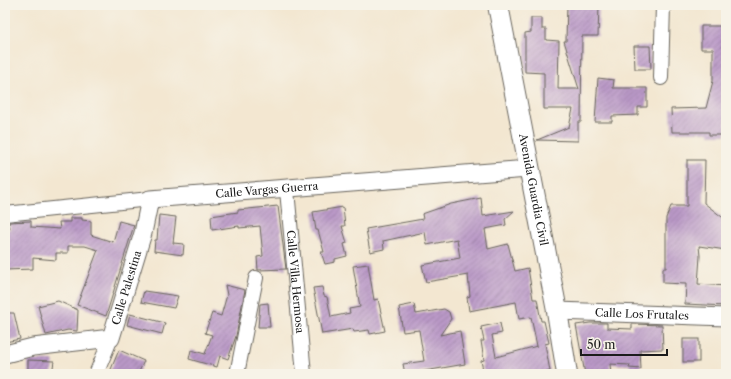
<svg xmlns="http://www.w3.org/2000/svg" width="731" height="379" font-family="'Libre Caslon Text',serif">
<defs>
<pattern id="building-hatch" width="6" height="6" patternUnits="userSpaceOnUse"><rect width="6" height="6" fill="#ba99c7"/><path d="M-1 1l2-2M0 6l6-6M5 7l2-2" fill="none" stroke="#967ca1"/></pattern>
</defs>
<rect width="100%" height="100%" fill="#f7f3e8"/>
<filter id="ink" filterUnits="userSpaceOnUse"><feTurbulence type="fractalNoise" baseFrequency=".025" numOctaves="2"/><feDisplacementMap in="SourceGraphic" scale="8" xChannelSelector="R" yChannelSelector="G"/><feConvolveMatrix kernelMatrix="1 2 1 2 8 2 1 2 1" color-interpolation-filters="sRGB"/></filter>
<filter id="wash" filterUnits="userSpaceOnUse"><feTurbulence type="fractalNoise" baseFrequency=".012" numOctaves="4" result="noise"/><feDisplacementMap in="SourceGraphic" scale="16" xChannelSelector="R" yChannelSelector="G"/><feGaussianBlur stdDeviation="0.9" result="paint"/><feColorMatrix in="noise" values="0 0 0 0 0 0 0 0 0 0 0 0 0 0 0 0 0 1.4 0 .05"/><feComposite in="paint" operator="in"/></filter>
<g filter="url(#wash)">
<rect width="100%" height="100%" fill="#f3e7d1"/>
<g id="blocks">
<g fill="url(#building-hatch)">
<polygon points="567,5 599,5 598,36 582,36 581,122 578,122 578,141 537,140 569,127 573,109 544,109 544,73 525,72 525,33 531,32 531,18 542,18 542,29 546,29 546,40 559,41 558,89 579,89 564,41 566,41"/>
<polygon points="701,26 726,26 726,135 709,135 709,132 672,132 671,109 706,108 713,81 713,49 701,49"/>
<polygon points="634,46 650,46 651,69 635,69"/>
<polygon points="598,78 614,80 613,88 647,88 647,107 638,107 638,115 612,116 612,122 595,122"/>
<polygon points="687,160 705,160 704,203 726,220 726,250 699,246 700,256 698,284 726,286 726,306 685,304 686,284 663,283 663,268 666,268 666,218 671,206 687,206"/>
<polygon points="481,198 483,216 514,211 505,219 506,225 485,229 488,249 508,244 515,271 528,268 533,299 537,299 541,321 544,321 549,343 545,344 550,371 541,374 484,374 481,361 484,360 481,341 484,341 481,327 500,323 502,333 492,335 496,357 537,346 531,317 519,319 516,302 469,311 467,297 470,296 468,275 426,282 422,265 460,258 457,239 427,245 425,232 383,241 384,249 370,252 366,229 423,219 422,214 451,204"/>
<polygon points="278,206 286,269 258,270 257,257 263,256 260,226 239,228 239,226 212,230 211,216 238,212 238,210"/>
<polygon points="343,207 345,226 342,226 347,243 344,244 347,256 335,259 335,262 325,264 321,252 324,252 318,230 316,230 313,212"/>
<polygon points="159,215 176,217 173,243 184,244 183,255 154,251 155,240 157,240"/>
<polygon points="70,218 82,218 82,220 91,221 91,235 113,242 119,221 134,225 106,316 77,305 98,250 85,246 68,246 68,253 56,253 56,260 33,258 33,269 5,270 5,230 10,229 9,222 31,221 31,227 60,229 59,222 70,222"/>
<polygon points="368,264 374,300 378,299 385,331 370,334 369,330 354,332 353,329 322,334 313,288 322,287 324,296 327,297 331,317 350,313 349,309 360,307 353,266"/>
<polygon points="225,285 245,290 236,336 228,359 220,356 217,367 189,359 191,350 205,354 212,335 205,333 212,313 221,316 227,295"/>
<polygon points="144,291 178,296 174,308 141,302"/>
<polygon points="58,301 78,310 77,331 68,330 46,335 38,306"/>
<polygon points="268,303 270,327 258,327 260,304"/>
<polygon points="414,304 416,314 444,309 449,312 451,319 440,335 460,331 465,364 419,372 420,374 405,374 403,364 424,361 419,330 403,332 399,307"/>
<polygon points="5,313 14,313 20,339 5,342"/>
<polygon points="130,314 165,323 162,334 127,325"/>
<polygon points="590,323 607,323 607,328 632,329 632,324 662,325 663,349 640,350 641,369 629,368 630,365 610,364 611,374 585,374 576,325"/>
<rect x="683" y="339" width="16" height="23"/>
<polygon points="119,350 144,361 138,374 109,374"/>
<polygon points="28,360 54,361 52,374 28,374"/>
</g>
</g>
</g>
<g filter="url(#ink)">
<use href="#blocks" fill-opacity="0" stroke="#67635b" stroke-width="1"/>
<g fill="none" stroke-linecap="round" stroke-linejoin="round">
<g stroke="#67635b" stroke-width="16">
<g id="minor">
<polyline points="661,78 663,5"/>
<path id="s1" d="M287,190L304,374"/>
<polyline points="5,214 150,199"/>
<polyline points="96,374 111,338"/>
<polyline points="237,374 256,278"/>
</g>
</g>
<g stroke="#67635b" stroke-width="19">
<g id="tertiary">
<path id="s2" d="M557,311L726,317"/>
<path id="s3" d="M5,354L33,347L111,338L143,233L150,199L528,169"/>
</g>
</g>
<g stroke="#67635b" stroke-width="22">
<g id="secondary">
<path id="s4" d="M498,5L557,311L567,374"/>
</g>
</g>
<use href="#minor" stroke="#fff" stroke-width="14"/>
<use href="#tertiary" stroke="#fff" stroke-width="17"/>
<use href="#secondary" stroke="#fff" stroke-width="20"/>
</g>
</g>
<g text-anchor="middle" stroke-width="3.5" stroke-linejoin="round" paint-order="stroke">
<g font-size="11" fill="#1c1c1c" stroke="#f7f3e8">
<text dy="4" stroke="none"><textPath href="#s4" startOffset="188">Avenida Guardia Civil</textPath></text>
<text dy="4" stroke="none"><textPath href="#s3" startOffset="369">Calle Vargas Guerra</textPath></text>
<text dy="4" stroke="none"><textPath href="#s1" startOffset="92">Calle Villa Hermosa</textPath></text>
<text dy="4" stroke="none"><textPath href="#s3" startOffset="160">Calle Palestina</textPath></text>
<text dy="4" stroke="none"><textPath href="#s2" startOffset="85">Calle Los Frutales</textPath></text>
</g>
</g>
<rect width="731" height="379" fill="none" stroke="#f7f3e8" stroke-width="20"/>
<path d="M581 349v6h86v-6" fill="none" stroke="#1c1c1c" stroke-width="2"/>
<text x="587" y="349" font-size="12" fill="#1c1c1c" stroke="#f7f3e8" stroke-width="3" paint-order="stroke">50 m</text>
</svg>
